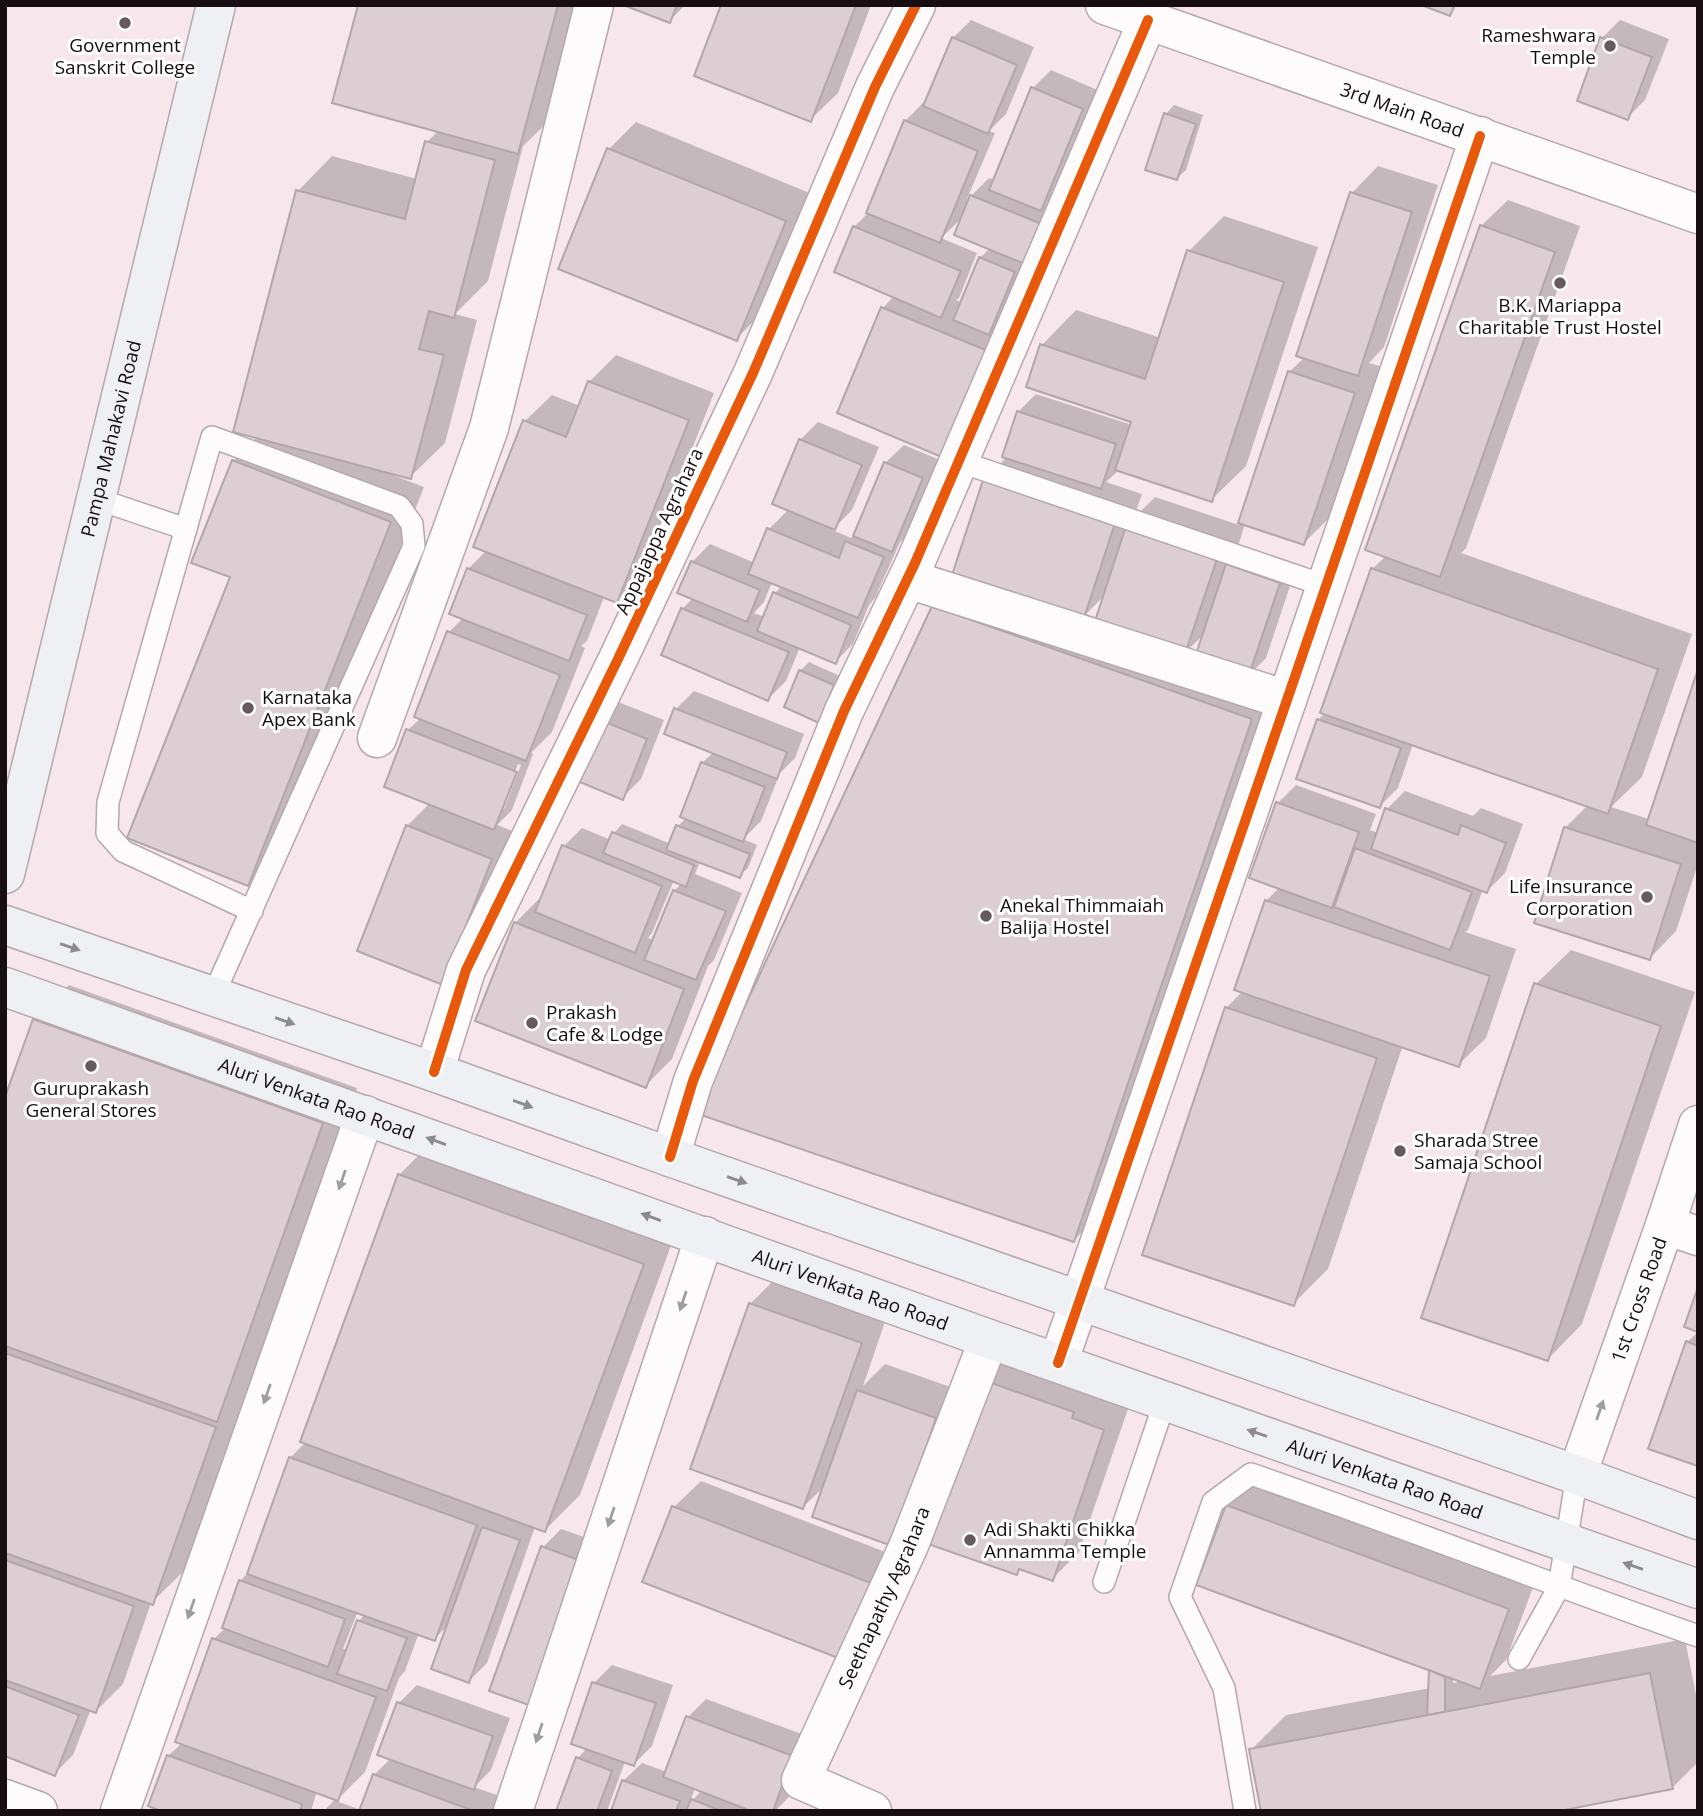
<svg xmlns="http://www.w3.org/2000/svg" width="1703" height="1816" font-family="'Open Sans',sans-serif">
<rect width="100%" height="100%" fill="#f7e6eb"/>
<g fill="#0003" fill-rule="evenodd">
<polygon points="360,5 583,5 553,117 523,146 488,281 455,314 477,320 445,443 410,477 396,474 395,476 424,487 283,849 248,884 232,576 233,461 257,437 298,191 332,156 417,179 427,142 439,130"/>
<polygon points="628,5 685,5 669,21"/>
<polygon points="723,5 871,5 838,93 811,119"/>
<path d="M971,20L1034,47L1006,114L989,131L995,133L966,201L989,178L995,180L1033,88L1051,70L1100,91L1058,191L1048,202L1066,209L971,429L883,308L894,296L854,227L869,212L905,121L923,103L926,104L953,38ZM963,217L990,248L980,258L962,303L956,300L959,298L977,253L941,238Z"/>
<polygon points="1620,20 1669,39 1645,100 1627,118 1602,38"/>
<polygon points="1174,105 1203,115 1186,170 1177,178 1166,114"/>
<polygon points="636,122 812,194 763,312 736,339 609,149"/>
<path d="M1378,166L1438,185L1384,347L1369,363L1380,366L1331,516L1304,543L1245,524L1234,559L1245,547L1297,565L1266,658L1252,672L1286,684L1109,1206L1074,1240L698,1112L964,577L986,478L1007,457L1018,412L1036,394L1132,425L1133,421L1042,345L1076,310L1161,338L1189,251L1224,216L1318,247L1246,466L1211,500L1119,470L1106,482L1142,494L1133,519L1155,497L1239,525L1289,372L1305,357L1352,193ZM1105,594L1098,618L1086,614L1097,603ZM1206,632L1198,653L1188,650Z"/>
<polygon points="1508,200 1580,226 1466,548 1461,553 1692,634 1642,777 1611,807 1649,819 1698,675 1698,864 1676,931 1650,958 1565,828 1588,805 1413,744 1398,788 1380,806 1318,720 1325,713 1372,569 1386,556 1481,226"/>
<path d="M616,355L714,393L643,574L616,601L604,597L587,641L581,646L585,648L552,732L531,753L533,754L512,810L497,825L518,833L469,956L407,826L430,803L408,730L421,718L417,716L449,632L463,618L468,569L486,551L525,421L552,395L580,406L589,382ZM518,764L521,765L504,809H501Z"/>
<path d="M818,422L879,447L852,510L832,530L851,538L857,532L885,463L904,445L940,460L910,532L900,542L875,598L869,605L853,644L835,662L800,647L786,681L768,699L663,654L682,609L693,598L692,562L710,544L755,563L769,529L789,509L800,440ZM772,582L782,586L775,593L765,617L754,613L764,602Z"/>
<polygon points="809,662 842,677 827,712 800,671"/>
<path d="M694,691L804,734L795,758L780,773L761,821L743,839L757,845L748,868L739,876L700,861L695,874L742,893L714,960L708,966L672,1059L645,1086L515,923L542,896L564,846L582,828L611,840L614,833L622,824L671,844L678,826L686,818L702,763L714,752L676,709ZM674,880L682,883L674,891L654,940L648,938L652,933Z"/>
<polygon points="618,702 664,720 641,779 623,797 577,779"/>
<polygon points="1296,785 1376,814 1370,830 1378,833 1387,809 1405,791 1473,816 1481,808 1523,824 1505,873 1487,891 1483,889 1468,930 1465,932 1516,949 1486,1038 1459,1064 1403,1045 1328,1269 1293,1304 1226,1008 1243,991 1266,901 1280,887 1278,803"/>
<polygon points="1571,950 1695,992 1582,1324 1548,1359 1536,984"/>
<polygon points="69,985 357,1088 251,1385 246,1391 249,1392 187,1568 151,1603 123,1684 96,1711 91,1709 73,1755 55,1773 5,1754 5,1102 35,1020"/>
<path d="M434,1140L677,1229L580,1495L545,1530L535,1527L487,1663L469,1681L448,1625L434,1639L419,1633L405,1671L399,1678L365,1772L336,1801L361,1810L374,1775L391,1758L380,1754L399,1703L417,1685L510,1718L491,1770L474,1787L508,1799L503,1811H324L336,1798L317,1791L311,1811H166L168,1756L182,1743L214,1639L225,1628L240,1581L250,1571L290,1458L306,1442L399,1175ZM358,1611L365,1614L359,1621L348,1650L343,1649Z"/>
<polygon points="777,1277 887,1316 863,1386 885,1364 962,1391 918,1517 825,1486 803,1507 750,1304"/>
<polygon points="1698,1332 1698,1464 1687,1342"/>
<polygon points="1008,1354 1130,1403 1079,1552 1052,1579 1021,1568 1017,1573 982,1380"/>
<path d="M1254,1479L1535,1582L1506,1660L1490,1676L1685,1639L1698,1705V1762L1672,1788L1251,1750L1286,1715L1430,1688V1669L1228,1506ZM1453,1677L1463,1681L1453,1683Z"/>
<polygon points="701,1481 901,1558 872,1633 674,1507"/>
<polygon points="561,1529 598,1542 546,1685 543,1547"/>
<polygon points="612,1665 673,1685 652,1746 634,1764 625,1762 607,1811 558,1811 578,1758 587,1748 594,1683"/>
<path d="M706,1699L810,1737L788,1798L775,1811H612L623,1781L642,1763L667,1772L688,1717ZM695,1788L702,1790L689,1804Z"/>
</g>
<g fill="#dcced3" stroke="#b3a6aa" stroke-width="2">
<polygon points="358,5 558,5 518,154 332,103"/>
<polygon points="623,5 677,5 670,23"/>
<polygon points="721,5 856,5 811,122 694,76"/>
<polygon points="1421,5 1455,5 1450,16"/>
<polygon points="952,37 1017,65 988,134 923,106"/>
<polygon points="1600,37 1652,57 1628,120 1577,101"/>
<polygon points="1031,87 1083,109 1041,211 989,190"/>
<polygon points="1164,113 1196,124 1177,180 1145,170"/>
<polygon points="904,120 978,151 940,243 866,213"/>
<polygon points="425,141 495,160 454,318 429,311 419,349 444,355 411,479 233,432 296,190 405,219"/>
<polygon points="607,148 786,221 737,341 558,269"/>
<polygon points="1350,192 1412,212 1358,376 1296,356"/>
<polygon points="970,195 1049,227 1032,267 954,235"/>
<polygon points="1480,225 1555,252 1440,577 1365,550"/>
<polygon points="853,226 961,271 941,318 834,272"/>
<polygon points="1187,250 1284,282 1212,502 1115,470 1131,422 1026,387 1040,344 1145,379"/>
<polygon points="979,257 1015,272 989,335 953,320"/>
<polygon points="881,307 988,351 944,458 837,413"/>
<polygon points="1288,371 1355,393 1304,545 1238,523"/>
<polygon points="588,381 689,420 617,603 473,547 523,420 566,437"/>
<polygon points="1017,411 1116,444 1101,489 1002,457"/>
<polygon points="799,439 862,465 835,530 772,504"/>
<polygon points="232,460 391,522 248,886 127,838 230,577 191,563"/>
<polygon points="884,462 923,478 892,552 853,536"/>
<polygon points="984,477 1116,520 1084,618 952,575"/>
<polygon points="1127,523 1219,553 1185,654 1094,624"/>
<polygon points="767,528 839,558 845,541 884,557 858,618 748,574"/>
<polygon points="691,561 760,590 747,622 677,593"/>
<polygon points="1226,564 1280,583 1248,678 1194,660"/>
<polygon points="467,568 587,615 569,661 449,614"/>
<polygon points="1371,568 1658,669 1608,814 1320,713"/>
<polygon points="773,592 851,625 836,664 757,631"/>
<polygon points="932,606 1252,719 1074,1242 695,1113"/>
<polygon points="681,608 789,652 768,701 661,655"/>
<polygon points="447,631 560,675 526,761 414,717"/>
<polygon points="1698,669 1698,843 1646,825"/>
<polygon points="799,670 834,685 819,723 784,707"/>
<polygon points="674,708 787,752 777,779 664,734"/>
<polygon points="598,719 647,739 623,800 575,780"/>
<polygon points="1317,719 1401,748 1380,808 1296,779"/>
<polygon points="406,729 517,772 494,830 384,787"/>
<polygon points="701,762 765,787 743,842 680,817"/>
<polygon points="1276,802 1359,832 1332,908 1249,878"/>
<polygon points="1385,808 1458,835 1461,825 1506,843 1487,893 1371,849"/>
<polygon points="406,825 492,859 443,985 357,951"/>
<polygon points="676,825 750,854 740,878 666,850"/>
<polygon points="1564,827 1681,864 1650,960 1534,923"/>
<polygon points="612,832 694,865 686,887 603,853"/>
<polygon points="562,845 662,886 635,953 535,912"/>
<polygon points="1355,848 1472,892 1450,950 1334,907"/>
<polygon points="673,890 726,911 696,980 644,960"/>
<polygon points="1265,900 1490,976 1459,1067 1234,990"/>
<polygon points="514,922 684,989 646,1088 475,1021"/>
<polygon points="1534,983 1661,1026 1548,1361 1421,1318"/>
<polygon points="1225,1007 1377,1058 1294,1306 1142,1255"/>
<polygon points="33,1019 323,1123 217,1422 5,1346 5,1097"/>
<polygon points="398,1174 644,1264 545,1532 300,1442"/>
<polygon points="1698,1287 1698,1332 1684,1327"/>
<polygon points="749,1303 862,1343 803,1509 690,1469"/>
<polygon points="1686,1341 1698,1346 1698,1466 1648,1449"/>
<polygon points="5,1353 216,1427 153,1605 5,1553"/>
<polygon points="980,1379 1074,1412 1072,1418 1104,1430 1053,1581 1019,1569 1017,1575 925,1543"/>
<polygon points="857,1390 936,1418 892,1546 812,1517"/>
<polygon points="289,1457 477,1525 435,1641 247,1574"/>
<polygon points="1226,1505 1509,1609 1480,1689 1196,1585"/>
<polygon points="672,1506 876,1585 846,1661 642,1582"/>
<polygon points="482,1527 520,1540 469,1683 431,1669"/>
<polygon points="541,1546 581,1561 529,1705 489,1691"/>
<polygon points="5,1560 134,1606 96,1713 5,1680"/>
<polygon points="239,1580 345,1619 328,1667 222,1628"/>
<polygon points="357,1620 407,1638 387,1691 337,1674"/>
<polygon points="212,1638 376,1697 338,1801 175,1742"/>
<polygon points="1429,1670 1445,1677 1445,1712 1427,1715"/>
<polygon points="1650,1673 1673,1789 1559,1811 1261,1811 1249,1749"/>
<polygon points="592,1682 656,1703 634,1766 571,1744"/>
<polygon points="5,1686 79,1715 55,1776 5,1756"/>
<polygon points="397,1702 493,1736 474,1790 377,1755"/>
<polygon points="686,1716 793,1756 773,1811 751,1811 663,1777"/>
<polygon points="167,1755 302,1804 300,1811 161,1811 148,1806"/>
<polygon points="576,1757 612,1771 597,1811 556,1811"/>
<polygon points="373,1774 474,1811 359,1811"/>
<polygon points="622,1780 680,1801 676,1811 611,1811"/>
<polygon points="691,1799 721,1811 686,1811"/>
</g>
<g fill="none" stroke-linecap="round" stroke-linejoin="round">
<g stroke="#b5a8ac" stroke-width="24">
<g id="service">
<polyline points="958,461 1326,586"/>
<polyline points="97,499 186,529"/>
<polyline points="213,996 414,546 412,524 399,506 212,437 108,802 107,833 123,851 252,911"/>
<polyline points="1104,1582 1165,1401"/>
<polyline points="1519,1659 1559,1587 1577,1475"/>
<path d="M1245,1811L1224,1688L1180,1597L1213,1502L1251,1474C1400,1526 1548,1583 1698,1636"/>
</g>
</g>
<g stroke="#b5a8ac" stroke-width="41">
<g id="minor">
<polyline points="908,579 1287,700"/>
<polyline points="377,738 489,428 594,5"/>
<polyline points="434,1072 466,970 618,659 753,373 875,87 916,5"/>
<polyline points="670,1157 693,1081 844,711 915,563 1148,20"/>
<polyline points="1665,1225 1698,1236"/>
<polyline points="1058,1363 1287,700 1480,136"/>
<polyline points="5,1799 38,1811"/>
<polyline points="120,1811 365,1115"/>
<polyline points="513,1811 705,1236"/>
<path id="s1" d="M872,1811L801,1780L909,1545L989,1339"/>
</g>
</g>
<g stroke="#b5a8ac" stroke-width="41">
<g id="tertiary">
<path id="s2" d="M1105,5L1698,214"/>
<path id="s3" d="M1577,1475L1665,1225L1698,1125"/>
</g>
</g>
<g stroke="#b5a8ac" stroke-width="41">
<g id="secondary">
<path id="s4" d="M5,874L216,5"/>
<polyline points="5,925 434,1072 670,1157 1577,1475 1698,1520"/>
<path id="s5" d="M5,987L989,1339L1698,1589"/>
</g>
</g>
<use href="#service" stroke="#fefbfc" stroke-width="21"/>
<use href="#minor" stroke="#fefbfc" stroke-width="38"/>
<use href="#tertiary" stroke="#fefbfc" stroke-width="38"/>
<use href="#secondary" stroke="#eef0f4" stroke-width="38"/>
<g stroke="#fff" stroke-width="15">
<g id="cycleway">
<polyline points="434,1072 466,970 618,659 753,373 875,87 916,5"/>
<polyline points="670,1157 693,1081 844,711 915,563 1148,20"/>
<polyline points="1058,1363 1287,700 1480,136"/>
</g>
</g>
<use href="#cycleway" stroke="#e8590c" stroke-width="10"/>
</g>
<defs><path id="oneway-solid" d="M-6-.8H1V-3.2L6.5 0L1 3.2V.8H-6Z" transform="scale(1.75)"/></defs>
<g fill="#8e8a8e">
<use href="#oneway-solid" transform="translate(70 947) rotate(19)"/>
<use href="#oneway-solid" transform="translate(285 1021) rotate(19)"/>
<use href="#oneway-solid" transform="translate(523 1104) rotate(20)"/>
<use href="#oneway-solid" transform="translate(436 1141) rotate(-160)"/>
<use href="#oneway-solid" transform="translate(737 1180) rotate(19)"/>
<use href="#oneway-solid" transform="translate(651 1217) rotate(-160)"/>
<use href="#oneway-solid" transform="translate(1257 1433) rotate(-161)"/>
<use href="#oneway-solid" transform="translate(1633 1566) rotate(-161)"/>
</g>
<g fill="#a29c9e">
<use href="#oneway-solid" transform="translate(342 1180) rotate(109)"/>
<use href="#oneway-solid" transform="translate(683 1301) rotate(108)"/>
<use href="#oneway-solid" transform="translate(267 1394) rotate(109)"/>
<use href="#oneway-solid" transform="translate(1600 1410) rotate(-71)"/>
<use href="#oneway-solid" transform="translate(611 1517) rotate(108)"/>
<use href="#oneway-solid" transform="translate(191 1609) rotate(109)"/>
<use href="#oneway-solid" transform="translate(539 1733) rotate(108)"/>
</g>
<g fill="#665a5d" stroke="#fff" stroke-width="2.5">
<circle cx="125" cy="23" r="7"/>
<circle cx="1610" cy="46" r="7"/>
<circle cx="1560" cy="283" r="7"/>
<circle cx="248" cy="708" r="7"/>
<circle cx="1647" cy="897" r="7"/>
<circle cx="986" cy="916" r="7"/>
<circle cx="532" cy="1023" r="7"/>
<circle cx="91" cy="1066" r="7"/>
<circle cx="1400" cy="1151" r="7"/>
<circle cx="970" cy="1540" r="7"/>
</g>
<g text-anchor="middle" stroke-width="6" stroke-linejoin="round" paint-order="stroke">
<g font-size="19" fill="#180e11" stroke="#fff" text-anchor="start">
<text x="1596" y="42" text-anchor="end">Rameshwara<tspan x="1596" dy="22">Temple</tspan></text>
<text x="125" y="52" text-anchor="middle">Government<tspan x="125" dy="22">Sanskrit College</tspan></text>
<text x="1560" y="312" text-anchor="middle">B.K. Mariappa<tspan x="1560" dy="22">Charitable Trust Hostel</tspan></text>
<text x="262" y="704">Karnataka<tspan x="262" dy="22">Apex Bank</tspan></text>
<text x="1633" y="893" text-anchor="end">Life Insurance<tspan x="1633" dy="22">Corporation</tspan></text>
<text x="1000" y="912">Anekal Thimmaiah<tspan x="1000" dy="22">Balija Hostel</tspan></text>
<text x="546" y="1019">Prakash<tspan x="546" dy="22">Cafe &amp; Lodge</tspan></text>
<text x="91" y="1095" text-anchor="middle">Guruprakash<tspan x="91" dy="22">General Stores</tspan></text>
<text x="1414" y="1147">Sharada Stree<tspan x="1414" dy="22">Samaja School</tspan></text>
<text x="984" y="1536">Adi Shakti Chikka<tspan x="984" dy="22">Annamma Temple</tspan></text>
</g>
<g font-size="19" fill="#180e11" stroke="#fff">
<text dy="7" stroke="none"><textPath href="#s2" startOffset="315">3rd Main Road</textPath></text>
<text dy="7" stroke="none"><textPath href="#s4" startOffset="448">Pampa Mahakavi Road</textPath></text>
<text transform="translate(659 531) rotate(-65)" y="7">Appajappa Agrahara</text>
<text dy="7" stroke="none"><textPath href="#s5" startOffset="331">Aluri Venkata Rao Road</textPath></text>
<text dy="7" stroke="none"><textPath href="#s5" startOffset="898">Aluri Venkata Rao Road</textPath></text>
<text dy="7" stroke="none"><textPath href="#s3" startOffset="186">1st Cross Road</textPath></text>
<text dy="7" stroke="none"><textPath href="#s5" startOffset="1465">Aluri Venkata Rao Road</textPath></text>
<text dy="7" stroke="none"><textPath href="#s1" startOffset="278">Seethapathy Agrahara</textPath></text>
</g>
</g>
<rect width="1703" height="1816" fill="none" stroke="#180e11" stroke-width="14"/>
</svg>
